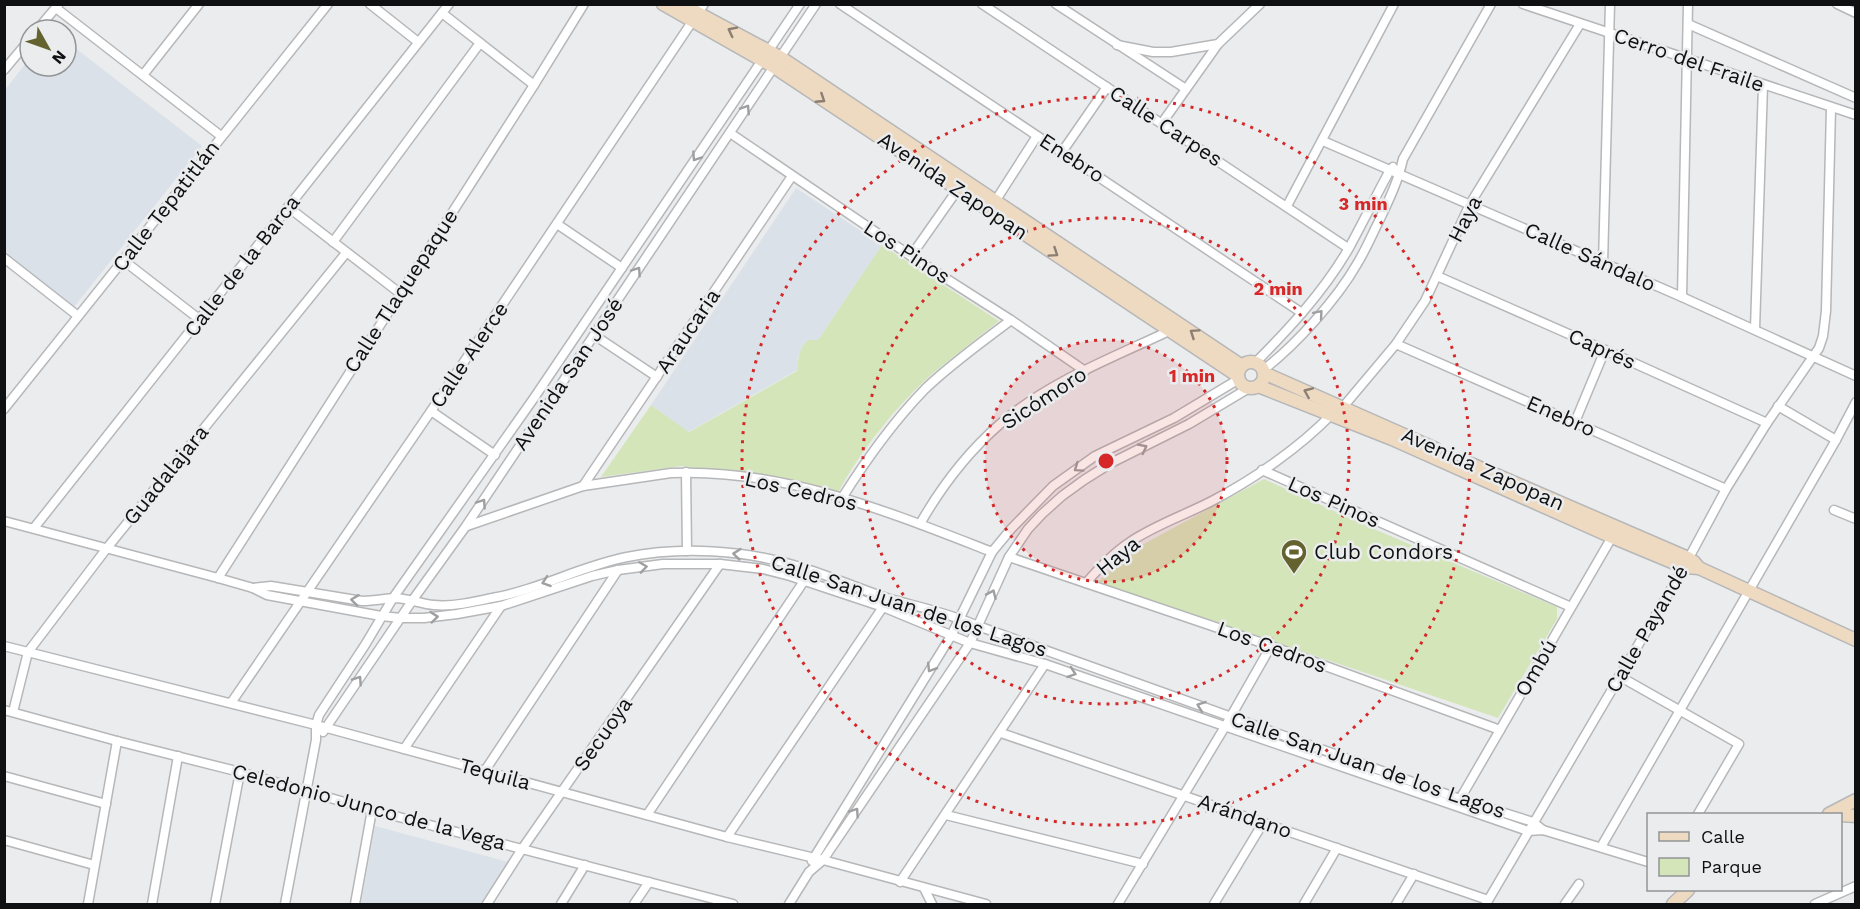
<svg xmlns="http://www.w3.org/2000/svg" width="1860" height="909" font-family="'Work Sans',sans-serif">
<rect width="100%" height="100%" fill="#eaecee"/>
<g fill="#dae1e9">
<polygon points="66,41 202,146 74,307 4,252 5,90 30,58 30,66 66,66"/>
<polygon points="796,188 882,245 818,340 798,356 797,370 688,432 651,405"/>
<polygon points="375,826 508,862 481,904 361,904"/>
</g>
<g fill="#d5e5ba">
<path d="M882,245L999,321C977,338 955,355 933,373C899,403 859,452 838,493L777,477L681,466L601,477L651,405L689,432L797,371C798,358 799,348 808,340H818Z"/>
<polygon points="1264,479 1367,526 1557,607 1557,619 1498,718 1098,582 1129,552"/>
</g>
<g fill="none" stroke-linecap="round" stroke-linejoin="round">
<g stroke="#b6b7b9" stroke-width="11">
<g id="street">
<polyline points="370,4 418,42"/>
<polyline points="840,4 1302,313"/>
<polyline points="982,4 1348,248"/>
<polyline points="1056,4 1186,89"/>
<polyline points="1523,4 1856,115"/>
<polyline points="1837,4 1856,13"/>
<polyline points="56,8 221,136"/>
<polyline points="442,13 534,85"/>
<polyline points="1688,24 1856,98"/>
<polyline points="37,30 58,5"/>
<polyline points="1117,45 1153,52 1171,52 1218,44 1260,4"/>
<polyline points="4,70 30,39"/>
<polyline points="143,75 199,4"/>
<polyline points="1162,123 1218,44"/>
<polyline points="730,133 911,256 1011,320 1085,371"/>
<polyline points="1323,141 1682,297 1856,376"/>
<polyline points="1062,152 1107,87"/>
<polyline points="996,200 1037,136"/>
<polyline points="1287,206 1394,4"/>
<polyline points="288,207 401,294"/>
<polyline points="557,224 622,268"/>
<polyline points="333,242 480,43"/>
<polyline points="911,256 958,189"/>
<polyline points="4,258 78,316"/>
<polyline points="123,260 199,319"/>
<polyline points="1603,263 1610,4"/>
<polyline points="1437,276 1605,350 1767,423"/>
<polyline points="1682,297 1688,4"/>
<polyline points="1755,329 1763,85"/>
<polyline points="594,335 657,377"/>
<polyline points="1396,344 1726,489"/>
<path d="M1255,363C1290,328 1324,291 1349,248C1363,222 1376,196 1390,170L1393,167"/>
<path d="M1263,370C1295,346 1337,299 1357,264C1365,251 1371,237 1378,223C1388,202 1398,182 1403,159L1491,4"/>
<polyline points="1778,406 1836,440"/>
<polyline points="1343,407 1396,344 1425,301 1470,204 1580,24"/>
<polyline points="4,409 328,4"/>
<polyline points="431,411 495,455"/>
<polyline points="1575,422 1605,350"/>
<polyline points="1262,470 1571,607"/>
<polyline points="686,472 687,551"/>
<polyline points="583,486 792,176"/>
<path d="M842,498C866,460 893,422 925,389C951,364 982,342 1011,320"/>
<polyline points="1834,510 1856,519"/>
<polyline points="4,521 218,578 253,588 267,595 381,616 401,618 424,618 457,614 501,606 592,576 618,570 663,564 720,564 763,569 790,576 883,607 970,643 1045,664 1528,831 1543,830 1648,862"/>
<path d="M920,524C941,487 968,452 1000,424C1048,382 1112,358 1169,331"/>
<path d="M467,526L583,486L671,473C783,468 889,512 992,552"/>
<polyline points="34,528 449,4"/>
<polyline points="1009,557 1271,646 1500,730"/>
<polyline points="218,578 534,85 584,4"/>
<path d="M1086,583C1099,568 1113,553 1130,542C1155,525 1185,515 1212,501C1254,479 1299,448 1332,414"/>
<path d="M253,588L271,586L362,601C373,601 383,599 394,598C407,598 421,604 434,605C452,607 474,602 492,598C538,590 581,566 627,557C682,546 744,550 797,566C828,575 857,588 887,598C918,607 949,613 978,626L1460,799L1533,822L1543,830"/>
<polyline points="4,646 316,725 727,837 823,860 986,904"/>
<polyline points="1619,676 1739,744 1698,814"/>
<polyline points="231,703 431,411 704,4"/>
<polyline points="4,710 117,741 240,772 372,810 733,904"/>
<polyline points="13,712 28,652 107,548 346,253"/>
<polyline points="323,732 412,601 466,526 816,4"/>
<polyline points="1001,733 1488,900"/>
<polyline points="404,749 501,606"/>
<polyline points="484,772 618,570"/>
<polyline points="4,776 106,804"/>
<polyline points="1460,799 1612,537"/>
<polyline points="647,815 804,581"/>
<polyline points="946,815 1143,864"/>
<polyline points="727,837 883,607"/>
<polyline points="4,840 94,865"/>
<polyline points="1601,847 1836,440 1856,402"/>
<polyline points="812,861 951,636 992,552 1011,529 1053,486 1095,456 1174,418 1239,379"/>
<polyline points="900,882 1045,664"/>
<polyline points="924,888 932,904"/>
<polyline points="88,904 117,741"/>
<polyline points="152,904 178,756"/>
<polyline points="215,904 240,772"/>
<polyline points="285,904 316,740 316,725 319,715 365,645 393,598 534,398 800,4"/>
<polyline points="355,904 372,810"/>
<polyline points="487,904 522,849 720,564"/>
<polyline points="561,904 585,865"/>
<polyline points="634,904 649,882"/>
<polyline points="789,904 809,872 823,860 970,643 1009,557 1028,529 1042,514 1062,496 1084,480 1111,463 1189,424 1249,388"/>
<polyline points="1118,904 1226,725 1271,646"/>
<polyline points="1214,904 1263,823"/>
<polyline points="1304,904 1337,848"/>
<polyline points="1396,904 1414,874"/>
<polyline points="1486,904 1684,567 1726,489 1767,423 1819,348 1823,336 1826,311 1831,108"/>
<polyline points="1565,904 1579,884"/>
<polyline points="1815,904 1856,886"/>
</g>
</g>
<g stroke="#b6b7b9" stroke-width="15">
<g id="secondary">
<polyline points="663,4 774,67 1238,376"/>
<polyline points="681,4 780,57 1242,366"/>
<circle cx="1251" cy="375" r="13"/>
<polyline points="1264,373 1436,449"/>
<polyline points="1258,386 1392,439 1612,537 1684,567 1699,568 1856,640"/>
<polyline points="1471,464 1688,558 1694,562 1699,568"/>
<polyline points="1829,814 1856,800"/>
<polyline points="1840,815 1856,816"/>
<polyline points="1673,904 1688,890"/>
</g>
</g>
<use href="#street" stroke="#fff" stroke-width="8"/>
<use href="#secondary" stroke="#eed9c1" stroke-width="12"/>
</g>
<defs><path id="oneway-chevron" d="M-2-3.5L2.5 0L-2 3.5" fill="none" stroke-width="1.6" stroke-linecap="round" stroke-linejoin="round" transform="scale(1.5)"/></defs>
<g stroke="#8a7f72">
<use href="#oneway-chevron" transform="translate(732 31) rotate(-153)"/>
<use href="#oneway-chevron" transform="translate(821 99) rotate(33)"/>
<use href="#oneway-chevron" transform="translate(1054 253) rotate(34)"/>
<use href="#oneway-chevron" transform="translate(1194 333) rotate(-146)"/>
<use href="#oneway-chevron" transform="translate(1308 392) rotate(-157)"/>
</g>
<g stroke="#9f9fa0">
<use href="#oneway-chevron" transform="translate(746 109) rotate(-57)"/>
<use href="#oneway-chevron" transform="translate(696 157) rotate(124)"/>
<use href="#oneway-chevron" transform="translate(637 271) rotate(-56)"/>
<use href="#oneway-chevron" transform="translate(1319 314) rotate(-49)"/>
<use href="#oneway-chevron" transform="translate(1143 448) rotate(-27)"/>
<use href="#oneway-chevron" transform="translate(1078 468) rotate(145)"/>
<use href="#oneway-chevron" transform="translate(482 503) rotate(-56)"/>
<use href="#oneway-chevron" transform="translate(737 554) rotate(-174)"/>
<use href="#oneway-chevron" transform="translate(643 567) rotate(-8)"/>
<use href="#oneway-chevron" transform="translate(546 582) rotate(161)"/>
<use href="#oneway-chevron" transform="translate(992 594) rotate(-66)"/>
<use href="#oneway-chevron" transform="translate(355 600) rotate(-173)"/>
<use href="#oneway-chevron" transform="translate(434 617) rotate(-6)"/>
<use href="#oneway-chevron" transform="translate(931 668) rotate(122)"/>
<use href="#oneway-chevron" transform="translate(1072 673) rotate(19)"/>
<use href="#oneway-chevron" transform="translate(358 680) rotate(-56)"/>
<use href="#oneway-chevron" transform="translate(1201 706) rotate(-160)"/>
<use href="#oneway-chevron" transform="translate(855 812) rotate(-56)"/>
</g>
<circle cx="1106" cy="461" r="121" fill="#d62828" fill-opacity=".12"/>
<g fill="none" stroke="#d62828" stroke-width="3" stroke-dasharray="3 6">
<circle cx="1106" cy="461" r="121"/>
<circle cx="1106" cy="461" r="243"/>
<circle cx="1106" cy="461" r="364"/>
</g>
<defs>
<g id="stadium-pin" transform="scale(1.35)"><path d="M0 17L-7.5 6A9.5 9.5 0 1 1 7.5 6Z" fill="#646330" stroke="#eaecee"/><path d="M0-5a6.5 5 0 1 0 0 10a6.5 5 0 1 0 0-10ZM-3.5-1.8h7v3.6h-7Z" fill="#fff"/></g>
</defs>
<g fill-rule="evenodd">
<use href="#stadium-pin" x="1294" y="552"/>
</g>
<g text-anchor="middle" stroke-width="5" stroke-linejoin="round" paint-order="stroke">
<g font-size="21" fill="#0f1011" stroke="#eaecee">
<text transform="translate(1689 60) rotate(19)" y="7">Cerro del Fraile</text>
<text transform="translate(1166 126) rotate(33)" y="7">Calle Carpes</text>
<text transform="translate(1072 158) rotate(33)" y="7">Enebro</text>
<text transform="translate(953 186) rotate(34)" y="7">Avenida Zapopan</text>
<text transform="translate(166 206) rotate(-52)" y="7">Calle Tepatitlán</text>
<text transform="translate(1465 219) rotate(-63)" y="7">Haya</text>
<text transform="translate(907 252) rotate(33)" y="7">Los Pinos</text>
<text transform="translate(1590 257) rotate(24)" y="7">Calle Sándalo</text>
<text transform="translate(242 266) rotate(-52)" y="7">Calle de la Barca</text>
<text transform="translate(401 291) rotate(-57)" y="7">Calle Tlaquepaque</text>
<text transform="translate(688 331) rotate(-56)" y="7">Araucaria</text>
<text transform="translate(1602 349) rotate(24)" y="7">Caprés</text>
<text transform="translate(469 355) rotate(-56)" y="7">Calle Alerce</text>
<text transform="translate(568 374) rotate(-56)" y="7">Avenida San José</text>
<text transform="translate(1044 398) rotate(-33)" y="7">Sicómoro</text>
<text transform="translate(1561 416) rotate(24)" y="7">Enebro</text>
<text transform="translate(1483 469) rotate(24)" y="7">Avenida Zapopan</text>
<text transform="translate(166 475) rotate(-51)" y="7">Guadalajara</text>
<text transform="translate(801 491) rotate(13)" y="7">Los Cedros</text>
<text transform="translate(1334 502) rotate(24)" y="7">Los Pinos</text>
<text transform="translate(1118 556) rotate(-39)" y="7">Haya</text>
<text transform="translate(909 606) rotate(18)" y="7">Calle San Juan de los Lagos</text>
<text transform="translate(1647 629) rotate(-60)" y="7">Calle Payandé</text>
<text transform="translate(1272 647) rotate(20)" y="7">Los Cedros</text>
<text transform="translate(1536 668) rotate(-60)" y="7">Ombú</text>
<text transform="translate(603 734) rotate(-55)" y="7">Secuoya</text>
<text transform="translate(1368 765) rotate(19)" y="7">Calle San Juan de los Lagos</text>
<text transform="translate(495 774) rotate(15)" y="7">Tequila</text>
<text transform="translate(369 807) rotate(15)" y="7">Celedonio Junco de la Vega</text>
<text transform="translate(1245 816) rotate(19)" y="7">Arándano</text>
</g>
<g font-size="21" fill="#0f1011" stroke="#eaecee" text-anchor="start">
<text x="1314" y="559">Club Condors</text>
</g>
</g>
<circle cx="1106" cy="461" r="9" fill="#d62828" stroke="#eaecee" stroke-width="3"/>
<g font-size="18" text-anchor="middle" font-weight="bold" fill="#d62828" stroke="#eaecee" stroke-width="5" stroke-linejoin="round" paint-order="stroke">
<text x="1363" y="210">3 min</text>
<text x="1278" y="295">2 min</text>
<text x="1192" y="382">1 min</text>
</g>
<rect width="1860" height="909" fill="none" stroke="#0f1011" stroke-width="12"/>
<rect x="1647" y="813" width="195" height="78" fill="#eaecee" stroke="#929496" stroke-width="1.5"/>
<rect x="1659" y="832" width="30" height="9" fill="#eed9c1" stroke="#929496" stroke-width="1.5"/>
<text x="1701" y="843" font-size="18" fill="#0f1011">Calle</text>
<rect x="1659" y="858" width="30" height="18" fill="#d5e5ba" stroke="#929496" stroke-width="1.5"/>
<text x="1701" y="873" font-size="18" fill="#0f1011">Parque</text>
<g transform="translate(48 48) rotate(130)"><circle r="28" fill="#eaecee" stroke="#929496" stroke-width="1.5"/>
<path d="M0-4.5L10 22L0 15L-10 22Z" fill="#646330"/>
<text y="-9" font-size="16" font-weight="bold" text-anchor="middle" fill="#0f1011">N</text>
</g>
</svg>
